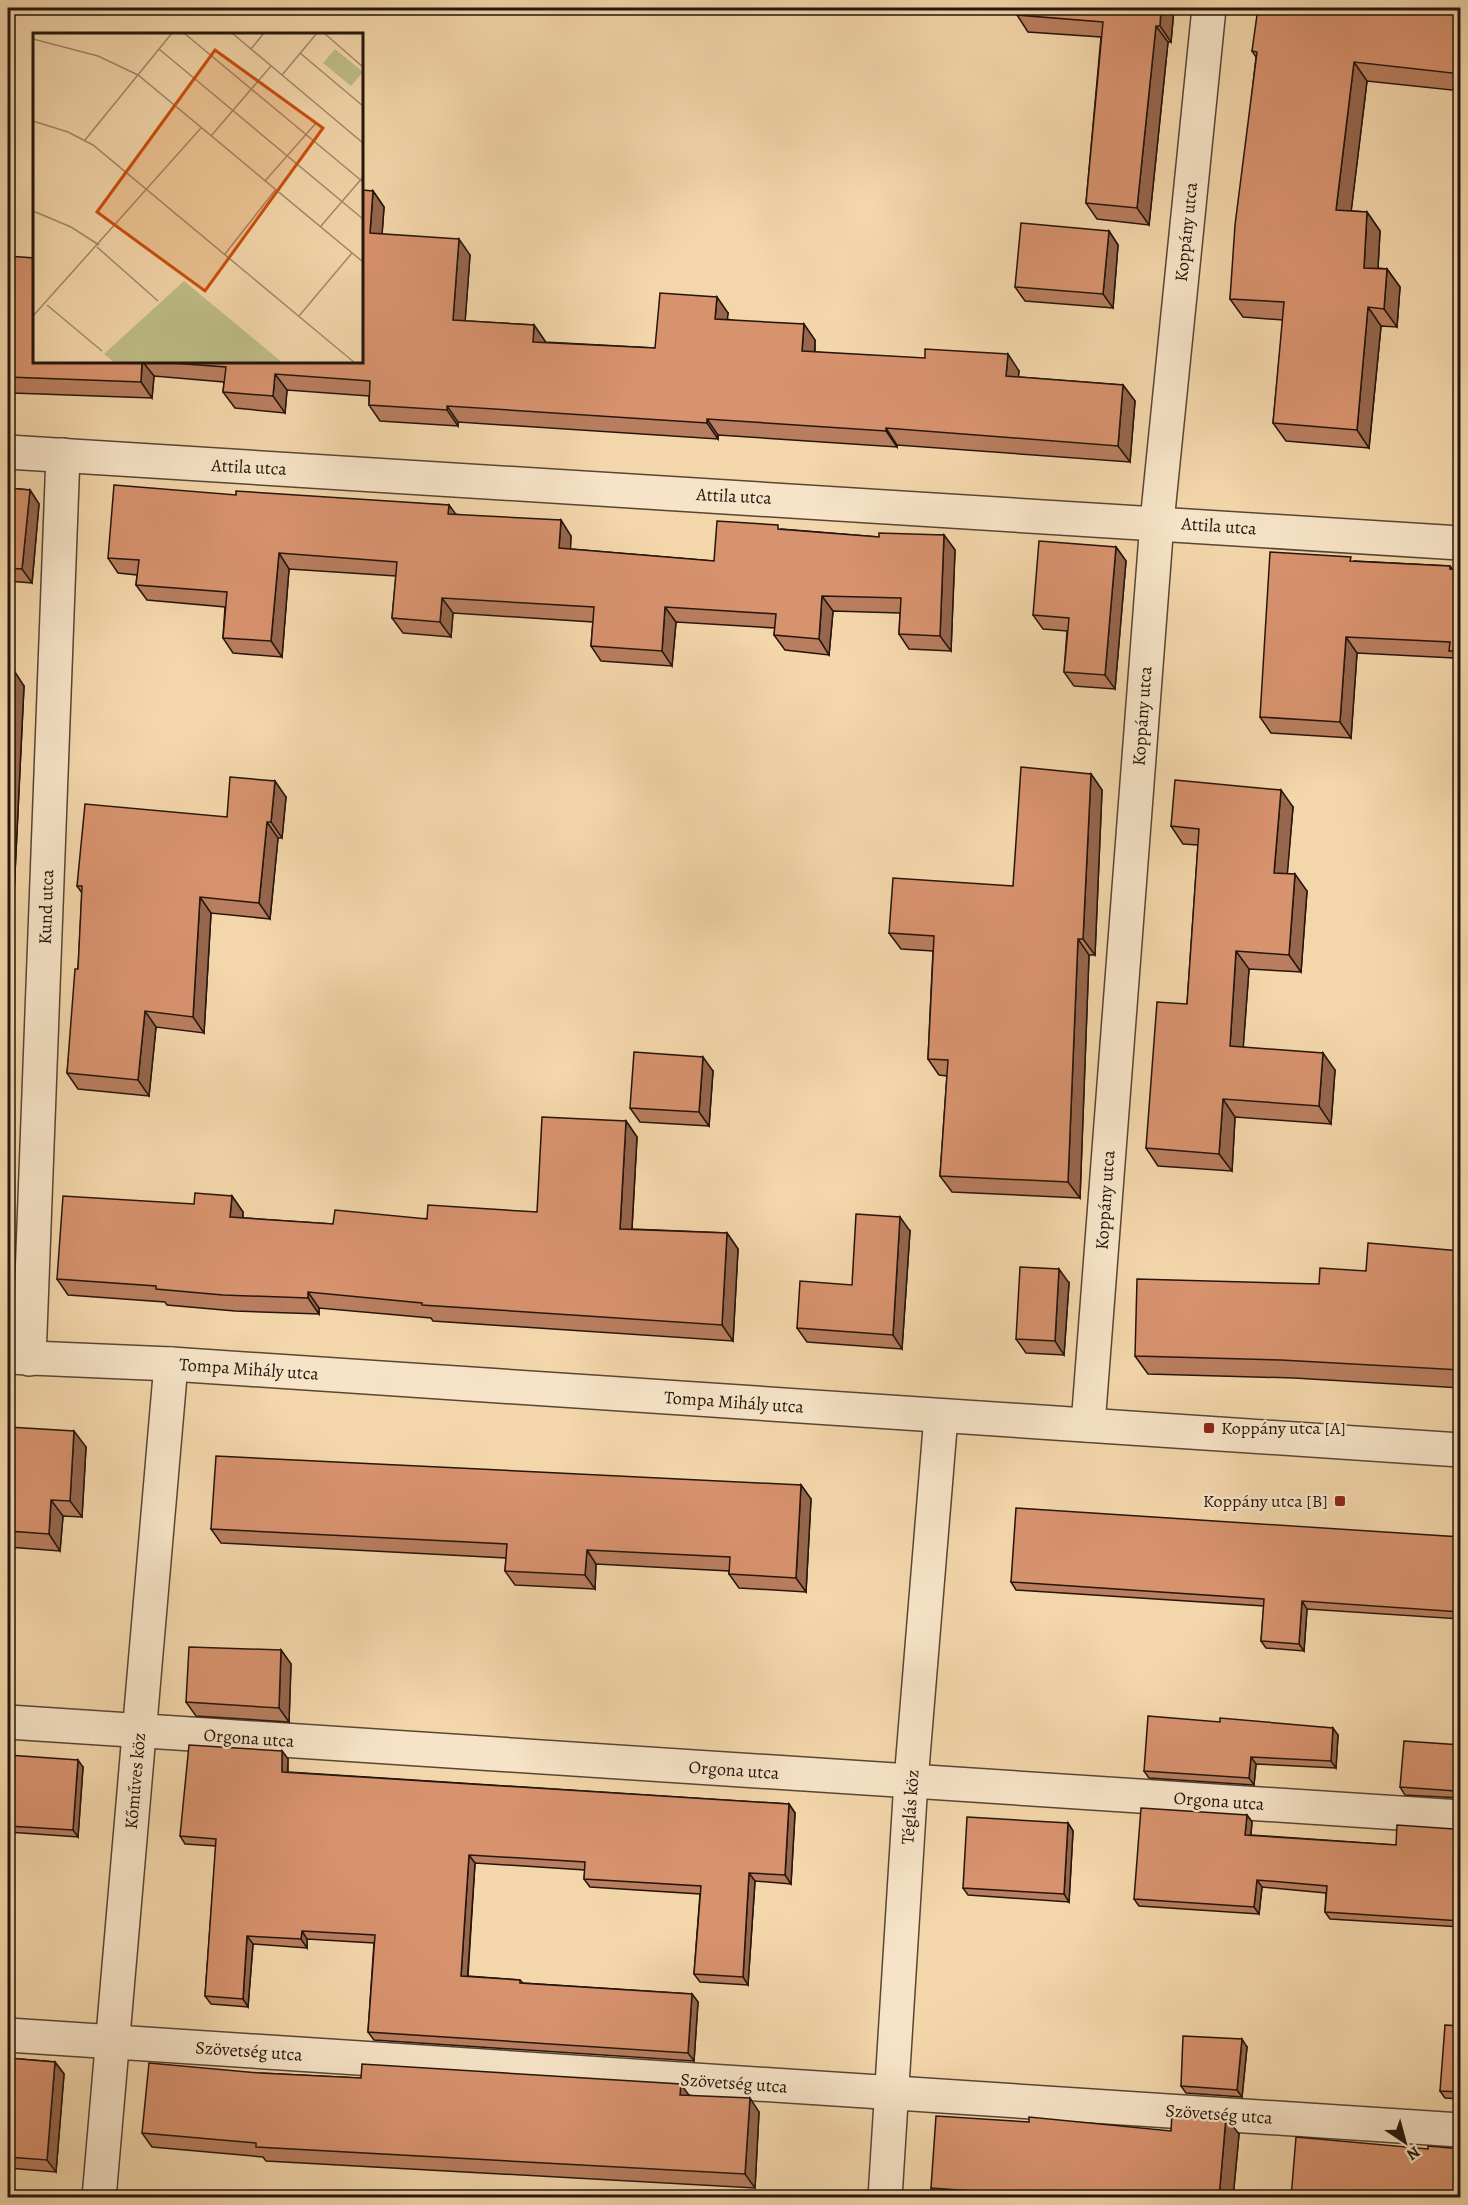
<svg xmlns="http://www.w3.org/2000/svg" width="1468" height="2205" font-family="Alegreya,serif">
<rect width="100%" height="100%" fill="#f3d6aa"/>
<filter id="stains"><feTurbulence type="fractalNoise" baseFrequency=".00333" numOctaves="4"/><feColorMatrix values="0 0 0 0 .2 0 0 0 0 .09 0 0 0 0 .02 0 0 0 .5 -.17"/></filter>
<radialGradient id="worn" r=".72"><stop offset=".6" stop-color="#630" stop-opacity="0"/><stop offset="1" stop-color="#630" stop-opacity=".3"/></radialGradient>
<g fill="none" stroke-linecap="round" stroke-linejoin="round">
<g stroke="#584534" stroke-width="36">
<g id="minor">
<polyline points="8,452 1460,543"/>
<polyline points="8,1357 171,1364 1460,1450"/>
<polyline points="29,1359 63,455"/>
<polyline points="1088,1425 1157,522 1209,8"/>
<polyline points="8,1722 1460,1817"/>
<polyline points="8,2035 1460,2130"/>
<polyline points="99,2198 171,1364"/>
<polyline points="885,2198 911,1781 941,1416"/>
</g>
</g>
<use href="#minor" stroke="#f7e4c8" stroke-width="33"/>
</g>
<g fill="#b97e5f" stroke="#25150c" stroke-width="1.5">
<polygon points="1174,8 1171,42 1168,42 1149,225 1097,219 1086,203 1101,37 1028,32 1017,15"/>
<polygon points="1461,8 1461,91 1367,81 1351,211 1367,212 1380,231 1378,268 1387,269 1400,287 1397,327 1381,326 1369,448 1286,441 1273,423 1283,320 1243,317 1230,299 1256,57 1252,51"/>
<polygon points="373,191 384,207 382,234 470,255 465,321 534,325 545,341 545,342 655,348 728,313 727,319 815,340 815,352 1019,371 1018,377 1123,385 1135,401 1130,462 897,445 897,447 718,435 718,439 458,422 458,426 380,421 369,405 369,396 287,390 285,413 235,408 223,392 224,382 154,376 152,398 12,393 9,388 8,388 8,256 34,362 362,362"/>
<polygon points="1109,231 1118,245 1113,308 1025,301 1015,287"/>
<polygon points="8,488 30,490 39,504 32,583 8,581"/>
<polygon points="236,495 449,505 455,514 571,536 570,549 714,561 781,529 879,537 944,535 955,550 951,651 909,649 899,634 900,613 833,611 829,655 785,650 774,635 775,628 676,622 672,666 601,661 591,646 593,622 453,613 451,637 403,633 392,618 396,576 289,569 282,657 233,653 223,638 225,607 147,600 136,585 137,575 118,573 108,558"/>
<polygon points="1116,547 1126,561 1115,689 1074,686 1064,672 1067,631 1043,629 1033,615"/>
<polygon points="1354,561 1450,566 1453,570 1461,570 1461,667 1454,658 1357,653 1351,738 1271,733 1260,717"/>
<polygon points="8,669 24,686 14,894 8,894 8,903"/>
<polygon points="1091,774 1102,790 1095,955 1089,955 1080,1198 952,1192 940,1176 947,1076 939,1075 928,1059 933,951 901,949 889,933 1013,886"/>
<polygon points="286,797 282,838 278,838 270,919 211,913 204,1033 156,1027 149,1096 78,1089 67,1073 78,969 82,893 77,886 227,817"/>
<polygon points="1293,807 1287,873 1307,891 1301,972 1249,969 1243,1047 1335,1070 1331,1124 1235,1117 1232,1171 1158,1166 1146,1148 1187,1004 1198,845 1183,844 1171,826"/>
<polygon points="713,1071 709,1126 640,1122 630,1108"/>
<polygon points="626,1121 637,1137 632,1229 727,1233 738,1249 733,1341 433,1321 431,1318 319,1308 319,1314 235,1311 167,1305 165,1302 68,1295 57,1279 194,1204 232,1196 243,1212 243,1218 333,1224 537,1212"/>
<polygon points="910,1231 902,1349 807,1342 797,1328 852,1285"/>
<polygon points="1461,1251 1461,1388 1294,1378 1148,1374 1135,1356 1319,1284 1366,1271"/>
<polygon points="1069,1283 1064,1355 1026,1353 1016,1339"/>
<polygon points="8,1427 86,1447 82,1517 63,1516 60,1551 8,1547"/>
<polygon points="801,1485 811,1499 806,1592 739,1588 729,1574 729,1571 596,1564 595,1589 515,1585 505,1571 506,1558 221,1543 211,1529"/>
<polygon points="1461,1537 1461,1619 1307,1609 1304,1651 1266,1648 1261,1641 1264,1606 1016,1590 1011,1582"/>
<polygon points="281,1650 291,1664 289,1722 196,1716 186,1702"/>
<polygon points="1338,1735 1336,1768 1256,1764 1254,1785 1149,1778 1144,1771"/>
<polygon points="1461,1745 1461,1798 1405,1795 1400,1787"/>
<polygon points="282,1751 288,1759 288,1772 789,1804 795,1813 791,1884 755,1881 748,1985 700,1982 694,1974 700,1894 590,1887 584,1879 585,1870 475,1863 468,1976 520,1980 523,1983 692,1994 698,2002 694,2061 374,2040 368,2032 374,1943 307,1939 307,1948 253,1944 248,2007 211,2004 205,1996 216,1846 185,1844 180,1836"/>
<polygon points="8,1755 83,1767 78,1837 8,1832"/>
<polygon points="1247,1815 1252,1822 1251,1835 1396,1845 1461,1827 1461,1927 1330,1919 1325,1912 1326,1893 1262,1887 1259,1914 1139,1906 1134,1899"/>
<polygon points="1068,1823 1073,1831 1069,1902 968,1895 963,1888"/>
<polygon points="1461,2026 1461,2099 1445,2098 1440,2091"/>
<polygon points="1247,2047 1242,2097 1186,2093 1181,2086"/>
<polygon points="8,2058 55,2062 64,2074 56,2172 8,2168"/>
<polygon points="260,2073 689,2095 759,2112 755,2188 266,2161 263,2157 152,2147 142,2133"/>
<polygon points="1171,2131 1239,2134 1233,2198 937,2198 931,2188"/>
</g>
<g fill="#96664d" stroke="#25150c" stroke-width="1.5">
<polygon points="1161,8 1174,8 1171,42 1160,26"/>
<polygon points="1156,26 1168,42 1149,225 1137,208"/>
<polygon points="1354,62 1367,81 1349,229 1336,210"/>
<polygon points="373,191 384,207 381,249 370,233"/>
<polygon points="1367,212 1380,231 1377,286 1364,268"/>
<polygon points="1109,231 1118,245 1113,308 1103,294"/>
<polygon points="459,239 470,255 464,337 453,320"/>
<polygon points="1387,269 1400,287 1397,327 1384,309"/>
<polygon points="717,297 728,313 726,335 715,319"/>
<polygon points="1368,307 1381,326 1369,448 1357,430"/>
<polygon points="804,324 815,340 814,367 802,351"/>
<polygon points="534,325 545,341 544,358 533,342"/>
<polygon points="1008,354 1019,371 1017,393 1006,376"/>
<polygon points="142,362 143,362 154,376 152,398 141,382"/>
<polygon points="275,374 287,390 285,413 273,396"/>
<polygon points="1123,385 1135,401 1130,462 1118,446"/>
<polygon points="447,406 458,422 458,426 447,410"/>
<polygon points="707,419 718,435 718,439 707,423"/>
<polygon points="886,428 897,445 897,447 886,431"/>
<polygon points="30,490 39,504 32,583 22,569"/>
<polygon points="449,505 460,520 448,514"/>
<polygon points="561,520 571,536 570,564 559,548"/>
<polygon points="944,535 955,550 951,651 940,636"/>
<polygon points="1116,547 1126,561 1115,689 1105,675"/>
<polygon points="279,553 289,569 282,657 271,641"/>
<polygon points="822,596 833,611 829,655 819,639"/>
<polygon points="442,598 453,613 451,637 440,622"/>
<polygon points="665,607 676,622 672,666 662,651"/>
<polygon points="1346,637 1357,653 1351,738 1340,722"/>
<polygon points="13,669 24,686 14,894 8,885 8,774"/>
<polygon points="1091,774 1102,790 1095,955 1083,939"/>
<polygon points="275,781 286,797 282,838 271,822"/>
<polygon points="1281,790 1293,807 1286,890 1274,873"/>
<polygon points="267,822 278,838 270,919 259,903"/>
<polygon points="1295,874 1307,891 1301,972 1289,955"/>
<polygon points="200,897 211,913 204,1033 193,1017"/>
<polygon points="1078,939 1089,955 1080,1198 1068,1182"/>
<polygon points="1236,951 1249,969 1242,1064 1230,1046"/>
<polygon points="8,1006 11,1011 8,1063"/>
<polygon points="145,1011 156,1027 149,1096 138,1080"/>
<polygon points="1323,1053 1335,1070 1331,1124 1319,1106"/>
<polygon points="703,1057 713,1071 709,1126 699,1112"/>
<polygon points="1223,1099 1235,1117 1232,1171 1219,1154"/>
<polygon points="626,1121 637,1137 631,1245 620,1229"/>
<polygon points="232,1196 243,1212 241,1233 230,1217"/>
<polygon points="900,1217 910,1231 902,1349 893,1335"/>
<polygon points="727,1233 738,1249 733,1341 722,1325"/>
<polygon points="1059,1269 1069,1283 1064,1355 1055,1341"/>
<polygon points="308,1292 319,1308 319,1314 308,1298"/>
<polygon points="74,1431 86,1447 82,1517 70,1501"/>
<polygon points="801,1485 811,1499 806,1592 796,1578"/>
<polygon points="51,1500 63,1516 60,1551 49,1534"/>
<polygon points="587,1550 596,1564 595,1589 585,1575"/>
<polygon points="1302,1601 1307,1609 1304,1651 1299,1644"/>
<polygon points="281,1650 291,1664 289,1722 279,1708"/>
<polygon points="1333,1728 1338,1735 1336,1768 1331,1761"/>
<polygon points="282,1751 288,1759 287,1780 282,1772"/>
<polygon points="1251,1757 1256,1764 1254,1785 1249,1778"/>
<polygon points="78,1760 83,1767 78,1837 73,1830"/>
<polygon points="789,1804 795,1813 791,1884 785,1875"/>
<polygon points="1247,1815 1252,1822 1250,1842 1245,1835"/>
<polygon points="1068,1823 1073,1831 1069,1902 1064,1894"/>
<polygon points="469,1855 475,1863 467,1984 461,1976"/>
<polygon points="749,1873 755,1881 748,1985 743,1977"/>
<polygon points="1257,1880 1262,1887 1259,1914 1254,1907"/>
<polygon points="302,1931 307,1939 307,1948 301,1939"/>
<polygon points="247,1936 253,1944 248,2007 243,1999"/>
<polygon points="692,1994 698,2002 694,2061 688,2053"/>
<polygon points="1242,2039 1247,2047 1242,2097 1237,2090"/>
<polygon points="55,2062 64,2074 56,2172 47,2160"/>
<polygon points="681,2084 691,2098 680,2095"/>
<polygon points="750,2098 759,2112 755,2188 745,2174"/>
<polygon points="1226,2117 1239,2134 1233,2198 1219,2198"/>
<polygon points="1048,2192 1052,2198 1047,2198"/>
</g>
<g fill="#d7926e" stroke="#25150c" stroke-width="1.5">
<polygon points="1017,8 1161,8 1160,26 1156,26 1137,208 1086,203 1103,22 1017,15"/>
<polygon points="1258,8 1461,8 1461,74 1354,62 1336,210 1367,212 1364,268 1387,269 1384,309 1368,307 1357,430 1273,423 1284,302 1230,299 1235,225 1257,52 1252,51"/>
<polygon points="362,190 373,191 370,233 459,239 453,320 534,325 533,342 655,348 660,293 717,297 715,319 804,324 802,351 925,358 925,349 1008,354 1006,376 1123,385 1118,446 886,428 886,431 707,419 707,423 447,406 447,410 369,405 370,381 275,374 273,396 223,392 226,367 159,362 362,362"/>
<polygon points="1021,223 1109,231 1103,294 1015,287"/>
<polygon points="8,256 34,258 34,362 142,362 141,382 8,377"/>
<polygon points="114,485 236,495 236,491 449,505 448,514 561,520 559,548 714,561 717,521 778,525 778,529 879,537 879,533 944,535 940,636 899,634 901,598 822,596 819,639 774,635 776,614 665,607 662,651 591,646 594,607 442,598 440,622 392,618 397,562 279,553 271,641 223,638 227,592 136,585 139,560 108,558"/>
<polygon points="8,488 30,490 22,569 8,568"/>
<polygon points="1039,541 1116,547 1105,675 1064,672 1069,618 1033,615"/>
<polygon points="1270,552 1351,557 1350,561 1450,566 1450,569 1461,570 1461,651 1449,651 1450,642 1346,637 1340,722 1260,717"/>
<polygon points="8,669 13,669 8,774"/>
<polygon points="1021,767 1091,774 1083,939 1078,939 1068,1182 940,1176 948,1060 928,1059 934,936 889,933 893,878 1013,886"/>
<polygon points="230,777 275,781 271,822 267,822 259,903 200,897 193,1017 145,1011 138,1080 67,1073 75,969 78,969 82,886 77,886 85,804 227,817"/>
<polygon points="1175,780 1281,790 1274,873 1295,874 1289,955 1236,951 1230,1046 1323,1053 1319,1106 1223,1099 1219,1154 1146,1148 1157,1002 1187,1004 1199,829 1171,826"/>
<polygon points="634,1052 703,1057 699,1112 630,1108"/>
<polygon points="542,1117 626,1121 620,1229 727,1233 722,1325 422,1305 422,1303 308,1292 308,1298 223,1295 156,1289 156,1286 57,1279 63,1196 194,1204 195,1193 232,1196 230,1217 333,1224 335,1210 427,1219 428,1205 537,1212"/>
<polygon points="856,1214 900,1217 893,1335 797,1328 800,1281 852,1285"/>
<polygon points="1368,1243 1461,1251 1461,1370 1281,1360 1135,1356 1137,1279 1319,1284 1320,1268 1366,1271"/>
<polygon points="1020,1267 1059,1269 1055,1341 1016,1339"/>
<polygon points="8,1427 74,1431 70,1501 51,1500 49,1534 8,1531"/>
<polygon points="216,1456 801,1485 796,1578 729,1574 730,1557 587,1550 585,1575 505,1571 507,1544 211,1529"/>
<polygon points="1016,1508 1461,1537 1461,1612 1302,1601 1299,1644 1261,1641 1264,1599 1011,1582"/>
<polygon points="189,1647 281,1650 279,1708 186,1702"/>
<polygon points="1148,1716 1220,1722 1220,1718 1333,1728 1331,1761 1251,1757 1249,1778 1144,1771"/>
<polygon points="1404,1741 1461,1745 1461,1793 1456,1791 1400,1787"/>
<polygon points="189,1745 282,1751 282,1772 789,1804 785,1875 749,1873 743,1977 694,1974 701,1886 584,1879 585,1862 469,1855 461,1976 520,1980 520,1983 692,1994 688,2053 368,2032 375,1935 302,1931 301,1939 247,1936 243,1999 205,1996 216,1839 180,1836"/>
<polygon points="8,1755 78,1760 73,1830 8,1826"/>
<polygon points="1141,1808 1247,1815 1245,1835 1396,1845 1397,1825 1454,1829 1461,1827 1461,1921 1325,1912 1327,1886 1257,1880 1254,1907 1134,1899"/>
<polygon points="967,1817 1068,1823 1064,1894 963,1888"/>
<polygon points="1445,2025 1461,2026 1461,2092 1440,2091"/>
<polygon points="1183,2036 1242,2039 1237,2090 1181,2086"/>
<polygon points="8,2058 55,2062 47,2160 8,2157"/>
<polygon points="149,2063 260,2073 361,2078 362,2064 681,2084 680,2095 750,2098 745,2174 256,2147 256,2143 142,2133"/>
<polygon points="1172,2113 1226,2117 1219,2198 1107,2198 1048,2192 1047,2198 973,2198 973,2191 931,2188 936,2116 1029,2122 1029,2117 1171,2131"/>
<polygon points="1296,2137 1428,2149 1428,2146 1461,2149 1461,2198 1291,2198"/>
</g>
<g fill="#8f2418" stroke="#f7e4c8" stroke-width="2">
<rect x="1203" y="1422" width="12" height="12" rx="3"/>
<rect x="1334" y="1495" width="12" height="12" rx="3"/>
</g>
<g text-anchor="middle" stroke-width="4.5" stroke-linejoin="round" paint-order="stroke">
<g font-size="18" fill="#25150c" stroke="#f7e4c8">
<text transform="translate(1186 232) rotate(-84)" y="6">Koppány utca</text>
<text transform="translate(249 467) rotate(3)" y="6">Attila utca</text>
<text transform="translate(734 496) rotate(3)" y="6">Attila utca</text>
<text transform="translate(1219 526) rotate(4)" y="6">Attila utca</text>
<text transform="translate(1142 716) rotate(-86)" y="6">Koppány utca</text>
<text transform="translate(46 907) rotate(-88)" y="6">Kund utca</text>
<text transform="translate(1105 1200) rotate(-86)" y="6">Koppány utca</text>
<text transform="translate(249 1369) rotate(4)" y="6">Tompa Mihály utca</text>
<text transform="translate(734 1402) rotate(4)" y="6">Tompa Mihály utca</text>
<text transform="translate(249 1738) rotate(4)" y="6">Orgona utca</text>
<text transform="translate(734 1770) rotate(4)" y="6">Orgona utca</text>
<text transform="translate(135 1781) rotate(-85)" y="6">Kőműves köz</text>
<text transform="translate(1219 1801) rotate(4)" y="6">Orgona utca</text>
<text transform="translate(910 1807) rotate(-86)" y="6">Téglás köz</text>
<text transform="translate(249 2051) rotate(4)" y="6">Szövetség utca</text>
<text transform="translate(734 2083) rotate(4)" y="6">Szövetség utca</text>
<text transform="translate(1219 2114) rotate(4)" y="6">Szövetség utca</text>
</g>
<g font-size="18" fill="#25150c" stroke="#f7e4c8" text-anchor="start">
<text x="1221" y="1434">Koppány utca [A]</text>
<text x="1328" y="1507" text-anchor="end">Koppány utca [B]</text>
</g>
</g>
<g transform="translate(33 33)">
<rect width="330" height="330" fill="#f3d6aa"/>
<path d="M151,248L250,330H82L71,321Z" fill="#bebd86"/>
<path d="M302,16L330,39L318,53L290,30Z" fill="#bebd86"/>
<path fill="none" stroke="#a1896b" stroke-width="1.5" d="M151,0L330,149M199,0L330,110M291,0L330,34M0,6L65,23L105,42L330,229M126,16L330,186M218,16L231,0M267,20L330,73M249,42L284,0M0,88L35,99L60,112L322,330M178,103L238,33M52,107L139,0M232,148L283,90M0,178L38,194L66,212M288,193L330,144M64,214L125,268M192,221L243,156M14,272L69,318M0,283L168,95M266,283L319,220"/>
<path fill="#cb4f0c" fill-opacity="0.15" stroke="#cb4f0c" stroke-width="3" d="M182,17L290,95L172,258L64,179Z"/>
<rect width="330" height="330" fill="none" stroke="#25150c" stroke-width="3"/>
</g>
<rect width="1468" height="2205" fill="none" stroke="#f3d6aa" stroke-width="30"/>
<rect x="9" y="9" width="1450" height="2187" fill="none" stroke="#25150c" stroke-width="3"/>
<rect x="15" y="15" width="1438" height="2175" fill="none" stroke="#25150c" stroke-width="1.5"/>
<g transform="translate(1405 2142) rotate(144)" stroke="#f7e4c8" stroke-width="4.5" paint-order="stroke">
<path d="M0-4.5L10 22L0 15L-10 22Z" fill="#25150c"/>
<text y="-9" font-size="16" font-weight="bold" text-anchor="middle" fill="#25150c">N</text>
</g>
<rect width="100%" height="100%" filter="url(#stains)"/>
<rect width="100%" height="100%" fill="url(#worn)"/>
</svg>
